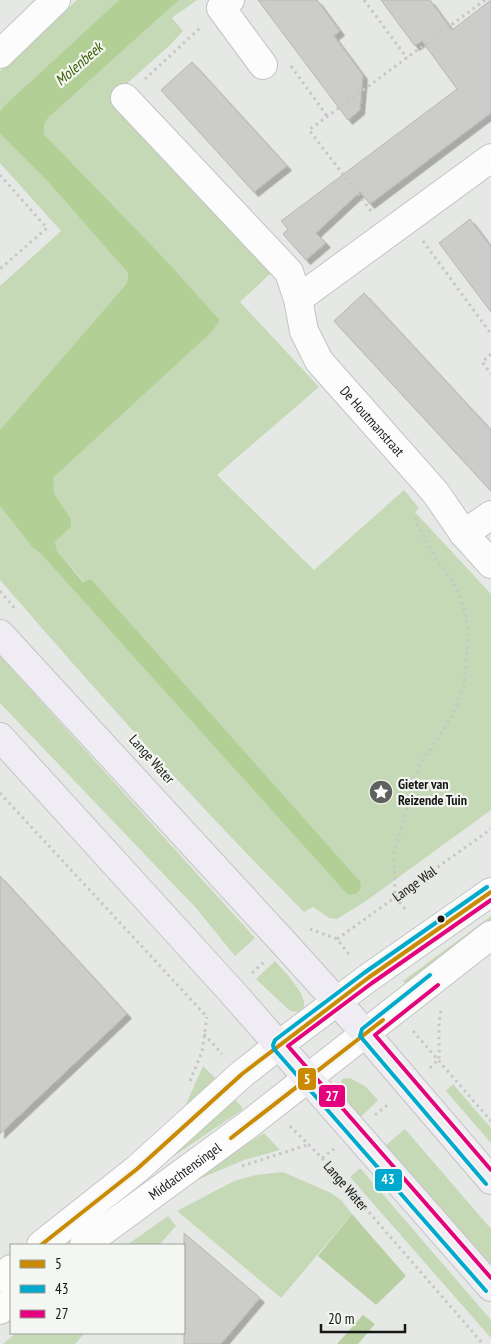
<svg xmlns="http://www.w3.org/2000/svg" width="491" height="1344" font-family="'PT Sans Narrow',sans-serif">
<defs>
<filter id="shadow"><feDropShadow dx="4.5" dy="4.5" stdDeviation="0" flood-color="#0004"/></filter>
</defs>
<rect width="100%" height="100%" fill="#e6e8e5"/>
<g fill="#c6d9b6">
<polygon points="77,0 119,0 5,105 0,112 0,71"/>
<path d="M179,0H197L172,18L183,31L169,46L113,96L219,211L271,273L240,302L319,387L217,475L314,570L404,490L419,508L415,512L491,594V810L366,901L337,919L329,918L313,907L304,912C198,806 98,693 0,580V506L32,547L42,555L345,892L360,881L91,579L84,582L57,551L55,542L71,527V519L53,494V478L212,332L220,320L162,256L44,134L43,124L48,118Z"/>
<polygon points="0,134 48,182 128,273 127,283 0,430 0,286 61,231 0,163"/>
<polygon points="0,656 255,938 235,956 196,908 0,703"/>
<polygon points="491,916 491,924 408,987 403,981"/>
<path d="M275,961C282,969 315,1002 301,1011C296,1013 293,1011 289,1010L256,979Z"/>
<polygon points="203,1066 218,1081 178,1117 187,1102"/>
<path d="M350,1078L365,1086L378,1100L360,1118C350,1107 336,1095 342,1079Z"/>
<polygon points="453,1084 491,1128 491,1143 446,1091"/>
<polygon points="234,1099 242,1107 242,1110 165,1162"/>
<polygon points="405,1129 491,1229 491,1271 384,1147"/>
<polygon points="264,1133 280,1150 244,1160 183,1186 183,1185"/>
<polygon points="359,1169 361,1169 491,1320 491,1338 350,1177"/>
<polygon points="283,1172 331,1193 341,1200 352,1214 281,1298 177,1211 234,1181 256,1175"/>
<polygon points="168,1216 176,1226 159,1245 127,1245"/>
<polygon points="16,1333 85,1333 75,1344 3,1344"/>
</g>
<g fill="#b8cfa2">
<polygon points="352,1214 406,1276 376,1305 318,1256"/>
<polygon points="363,1315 375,1324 358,1344 337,1344"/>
</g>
<path fill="#b2cf96" d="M119,0H179L48,118L44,124V134L162,256L220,320L212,332L53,478L54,494L71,519V527L55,542L57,551L83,582L91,579L360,881C363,889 358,894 349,895L345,892L42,555L32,547L0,506V430L127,283L128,273L48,182L0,134V112L5,105Z"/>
<g fill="#cccdcb" stroke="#b6b7b5" filter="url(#shadow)">
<polygon points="258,0 317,0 340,31 334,36 363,75 360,110 348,120"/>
<polygon points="381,0 430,0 452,30 491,0 491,113 370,204 360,192 316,233 326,243 306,260 283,234 288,229 281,221 457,89 422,41 415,46"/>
<polygon points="192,62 287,166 254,192 161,90"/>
<polygon points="470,219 491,247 491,312 439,243"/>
<polygon points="364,293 491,430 491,491 334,321"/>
<polygon points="0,876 127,1014 0,1134"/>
<polygon points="184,1233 260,1298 221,1344 184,1344"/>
</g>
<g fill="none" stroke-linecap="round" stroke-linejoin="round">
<g stroke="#c3c4c3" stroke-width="30">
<g id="minor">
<polyline points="230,0 221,8 263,65"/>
<polyline points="0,54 56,0"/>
<path id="s3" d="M125,98L289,272L298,299L304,331L319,361L435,492L464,534L491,564"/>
<polyline points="298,299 491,158"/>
<polyline points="464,534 491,515"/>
<polyline points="41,1245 137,1169 242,1074 279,1045 368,978 491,892"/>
<path id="s4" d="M84,1245L249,1124L491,935"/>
<polyline points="0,1278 11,1269"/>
<polyline points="0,1310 11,1302"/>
</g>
</g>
<g stroke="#c3c4c2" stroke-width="30">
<g id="major">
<polyline points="0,634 284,943 366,1034 491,1180"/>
<polyline points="0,737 232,992 491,1287"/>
</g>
</g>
<g stroke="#c6c7c6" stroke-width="3" stroke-dasharray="2.5 4" stroke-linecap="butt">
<polyline points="364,0 407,58"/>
<polyline points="291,66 327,116"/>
<polyline points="145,79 201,27"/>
<polyline points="0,175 47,228 0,269"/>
<polyline points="371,211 309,130 485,0"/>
<polyline points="423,241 491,334"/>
<polyline points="491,354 482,362 491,374"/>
<polyline points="0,591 17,611"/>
<polyline points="0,793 207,1017"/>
<polyline points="405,909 395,897 394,853 419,766 451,718 464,686 468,639 466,616 461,599 453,582 436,559 415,520 419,515"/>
<polyline points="310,929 337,939 351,957"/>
<path id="s1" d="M337,939L491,829"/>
<polyline points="252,973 264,962"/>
<polyline points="413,1031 491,1121"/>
<polyline points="204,1034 222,1054"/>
<path d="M430,1068L439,1059C440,1043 437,1026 441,1011"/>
<polyline points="190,1081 202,1052 207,1017"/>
<polyline points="375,1115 390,1103"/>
<path id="s2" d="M290,1126L322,1158L483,1344"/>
<polyline points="322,1158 334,1149"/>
<polyline points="242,1166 307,1145"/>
</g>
<use href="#minor" stroke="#fbfcfb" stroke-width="28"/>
<use href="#major" stroke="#efedf3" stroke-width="28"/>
<g stroke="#f3f6f1" stroke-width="8">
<g id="bus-1">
<polyline points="231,1138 383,1020"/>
<polyline points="41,1245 137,1169 242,1074 368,978 491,892"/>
</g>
</g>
<g stroke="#f3f6f1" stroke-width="8">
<g id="bus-2">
<polyline points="430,975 362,1029 360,1036 486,1184"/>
<polyline points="486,1291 274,1049 273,1045 275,1040 364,973 487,887"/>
</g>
</g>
<g stroke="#f3f6f1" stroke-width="8">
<g id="bus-3">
<polyline points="491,900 372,983 288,1046 491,1278"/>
<polyline points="438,985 375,1035 491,1170"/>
</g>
</g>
<use href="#bus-1" stroke="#ca8a04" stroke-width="4"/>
<use href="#bus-2" stroke="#00a9ce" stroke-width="4"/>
<use href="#bus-3" stroke="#e5007d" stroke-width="4"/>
</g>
<defs>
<g id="sight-disc" transform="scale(1.25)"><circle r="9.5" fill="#5f615e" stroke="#f3f6f1"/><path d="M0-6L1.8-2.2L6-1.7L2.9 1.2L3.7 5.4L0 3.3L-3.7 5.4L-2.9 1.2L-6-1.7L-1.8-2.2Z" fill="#fff"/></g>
</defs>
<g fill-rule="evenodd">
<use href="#sight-disc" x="381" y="792"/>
</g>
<circle fill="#171816" stroke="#f3f6f1" stroke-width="2" cx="441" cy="919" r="4.5"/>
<g text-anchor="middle" stroke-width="4.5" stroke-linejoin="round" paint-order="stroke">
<g font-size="14" fill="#171816" stroke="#f3f6f1">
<text dy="5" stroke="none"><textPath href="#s3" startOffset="414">De Houtmanstraat</textPath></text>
<text transform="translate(152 759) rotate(48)" y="5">Lange Water</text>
<text dy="5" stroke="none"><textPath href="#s1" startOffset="95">Lange Wal</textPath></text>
<text dy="5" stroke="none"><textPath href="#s4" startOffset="125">Middachtensingel</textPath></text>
<text dy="5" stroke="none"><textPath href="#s2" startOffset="82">Lange Water</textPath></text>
</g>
<g font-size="14" font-weight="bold" fill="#171816" stroke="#f3f6f1" text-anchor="start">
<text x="398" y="789">Gieter van<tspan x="398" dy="16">Reizende Tuin</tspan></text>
</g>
<g font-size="15" font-style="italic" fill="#395d03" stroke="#f3f6f1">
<text transform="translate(79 64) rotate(-41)" y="5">Molenbeek</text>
</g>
</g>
<g stroke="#f3f6f1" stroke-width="2">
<rect x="297" y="1067" width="20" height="24" rx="5" fill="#ca8a04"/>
<rect x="318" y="1084" width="28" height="24" rx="5" fill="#e5007d"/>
<rect x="374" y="1168" width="29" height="24" rx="5" fill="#00a9ce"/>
</g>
<g font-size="14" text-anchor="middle" font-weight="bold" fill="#fff">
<text x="307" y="1084">5</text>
<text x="332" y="1101">27</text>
<text x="388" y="1184">43</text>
</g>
<rect x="10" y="1244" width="175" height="90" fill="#f3f6f1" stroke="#9b9d99"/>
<rect x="20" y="1260" width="25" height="8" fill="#ca8a04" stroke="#9b9d99"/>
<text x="55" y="1269" font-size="15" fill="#171816">5</text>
<rect x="20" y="1285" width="25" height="8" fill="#00a9ce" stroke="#9b9d99"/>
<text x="55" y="1294" font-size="15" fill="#171816">43</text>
<rect x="20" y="1310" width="25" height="8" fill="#e5007d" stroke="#9b9d99"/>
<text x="55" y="1319" font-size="15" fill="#171816">27</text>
<path d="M321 1324v8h84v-8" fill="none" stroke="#171816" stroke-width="2.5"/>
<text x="328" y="1324" font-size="15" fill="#171816" stroke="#f3f6f1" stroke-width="4" paint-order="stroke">20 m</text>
</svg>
